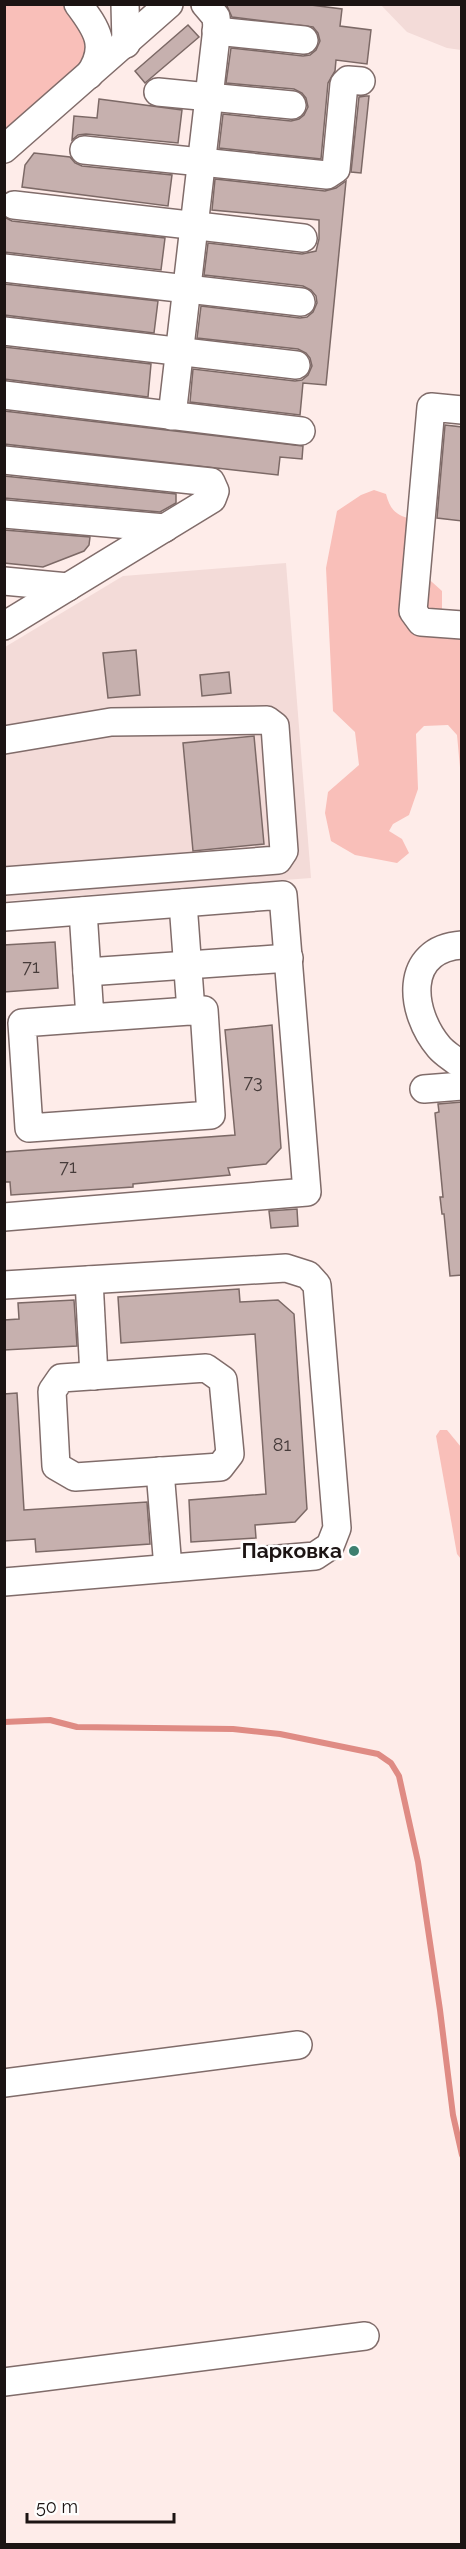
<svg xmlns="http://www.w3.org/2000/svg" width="466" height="2549" font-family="Raleway,sans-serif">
<rect width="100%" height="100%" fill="#feece9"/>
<g fill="#f3dbd8">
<polygon points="381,5 461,5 461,50 447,48 407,32"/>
<polygon points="286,563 311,878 5,901 5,647 123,576"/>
</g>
<g fill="#f9bfb9">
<polygon points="5,5 69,5 93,53 5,137"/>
<path d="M374,490L386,494C390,510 396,515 411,519L423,574L442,591V618L407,621L414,635L461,637V778L457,735L448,725L424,726L416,734L418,789L409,815L393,824L389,831L402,839L409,853L397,863L355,855L331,841L325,813L328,792L359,765L355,732L333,711L326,568L337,511L361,495Z"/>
<polygon points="440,1430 447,1430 461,1447 461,1559 457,1554 436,1436"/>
</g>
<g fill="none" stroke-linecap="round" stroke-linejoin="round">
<polyline stroke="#df8b84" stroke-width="6" points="4,1722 50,1720 77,1727 233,1729 280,1734 378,1754 391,1763 399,1776 418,1862 440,2010 453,2115 462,2155"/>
</g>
<g fill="#c6b0ae" stroke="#7c6966" stroke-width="1.5">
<polygon points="226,4 303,4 342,9 340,26 371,30 367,64 336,60 335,71 328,83 321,159 219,148 223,114 291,121 299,119 304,115 308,107 306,98 302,93 294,89 226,83 231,48 303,56 310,55 316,50 320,41 318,33 313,27 232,17"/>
<polygon points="188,25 199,37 145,83 135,71"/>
<polygon points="366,96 369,96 361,173 351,172 359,97"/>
<polygon points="99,99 182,110 178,143 86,134 78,135 72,140 74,116 97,118"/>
<polygon points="34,153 70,157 75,163 82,166 172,175 168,206 22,187 25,165"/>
<polygon points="215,179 325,191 336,188 346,181 326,385 303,383 300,415 190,402 193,369 295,381 302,380 308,375 312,366 310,358 306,353 298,349 197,338 201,306 300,318 307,317 313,312 317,303 316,296 311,290 303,286 204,275 208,243 302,254 316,251 319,239 319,220 212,210"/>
<polygon points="4,217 12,221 165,238 161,270 4,252"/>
<polygon points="4,284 158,301 154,333 4,315"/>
<polygon points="4,347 151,364 148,397 4,379"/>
<polygon points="4,411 303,446 302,459 280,457 278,475 4,444"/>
<polygon points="445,425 462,427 462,521 437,518"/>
<polygon points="4,476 176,494 176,503 160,512 4,498"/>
<polygon points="4,530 90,537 89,545 84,551 43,567 4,563"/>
<polygon points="136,650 140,695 108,698 103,653"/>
<polygon points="229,672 231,693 202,696 200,675"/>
<polygon points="254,736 264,844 193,851 183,743"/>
<polygon points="55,942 58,988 4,992 4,945"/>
<polygon points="272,1025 281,1148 266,1164 228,1168 230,1175 133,1184 133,1187 11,1195 10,1182 4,1182 4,1152 235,1135 225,1030"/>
<polygon points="462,1102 462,1275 450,1276 444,1214 442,1214 440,1197 443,1197 435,1113 439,1112 438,1104"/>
<polygon points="297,1209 298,1226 271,1228 269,1211"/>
<polygon points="239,1289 240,1302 278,1300 294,1314 307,1509 295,1522 255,1525 256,1538 191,1542 189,1500 266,1494 255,1334 121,1343 118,1297"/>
<polygon points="74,1300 77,1346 4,1350 4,1320 19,1319 18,1303"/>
<polygon points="17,1393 24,1510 147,1502 150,1544 36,1552 35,1539 4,1541 4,1394"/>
</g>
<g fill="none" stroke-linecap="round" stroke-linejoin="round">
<g stroke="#806c6a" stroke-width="30">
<g id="minor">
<path d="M78,4C97,29 109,47 89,75"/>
<polyline points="125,4 126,44"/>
<polyline points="216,31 304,40"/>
<polyline points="158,92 292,105"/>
<polyline points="4,149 169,4"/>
<polyline points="84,150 327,175 336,169 344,84 348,80 361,81"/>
<polyline points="14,205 303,238"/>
<polyline points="4,268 301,302"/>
<polyline points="4,331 296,365"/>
<polyline points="4,395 301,431"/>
<polyline points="462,410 431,407 413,611 421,622 462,625"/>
<polyline points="172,416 217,28 216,17 205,4"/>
<polyline points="4,460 211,482 215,491 212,499 4,626"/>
<polyline points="4,514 165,528"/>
<polyline points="4,581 68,587"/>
<polyline points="4,740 111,722 267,720 275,726 284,851 278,860 4,881"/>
<polyline points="183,903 191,1011"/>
<polyline points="83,911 90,1018 22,1023 29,1128 211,1115 204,1010 90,1018"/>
<polyline points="4,917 283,895 307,1192 4,1217"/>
<path d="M462,945C402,949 410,1013 439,1047C444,1053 451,1057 457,1062H462"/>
<polyline points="87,972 289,958"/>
<polyline points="424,1089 462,1086"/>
<polyline points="89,1280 94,1376"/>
<polyline points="4,1285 286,1268 308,1275 317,1285 337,1528 330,1546 315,1556 4,1582"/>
<polygon points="206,1368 223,1380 230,1454 220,1467 75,1477 56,1466 52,1391 61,1378"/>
<polyline points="160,1471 168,1568"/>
<polyline points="4,2083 298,2045"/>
<polyline points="4,2382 365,2336"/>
</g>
</g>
<use href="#minor" stroke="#fff" stroke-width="27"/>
</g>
<circle fill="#3e7f6f" stroke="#fefefe" stroke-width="2" cx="354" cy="1551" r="6"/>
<g text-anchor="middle" stroke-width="5" stroke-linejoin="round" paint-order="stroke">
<g font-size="18" fill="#463b3a">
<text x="31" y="973">71</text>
<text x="253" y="1088">73</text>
<text x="68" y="1173">71</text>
<text x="282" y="1451">81</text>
</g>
<g font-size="21" font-weight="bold" fill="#1c1413" stroke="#fefefe" text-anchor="end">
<text x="342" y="1558">Парковка</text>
</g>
</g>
<rect width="466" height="2549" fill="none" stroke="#1c1413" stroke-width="12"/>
<path d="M27 2513v9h147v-9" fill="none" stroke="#1c1413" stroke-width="3"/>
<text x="36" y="2513" font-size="18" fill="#1c1413" stroke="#fefefe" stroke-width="4.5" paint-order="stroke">50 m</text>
</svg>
